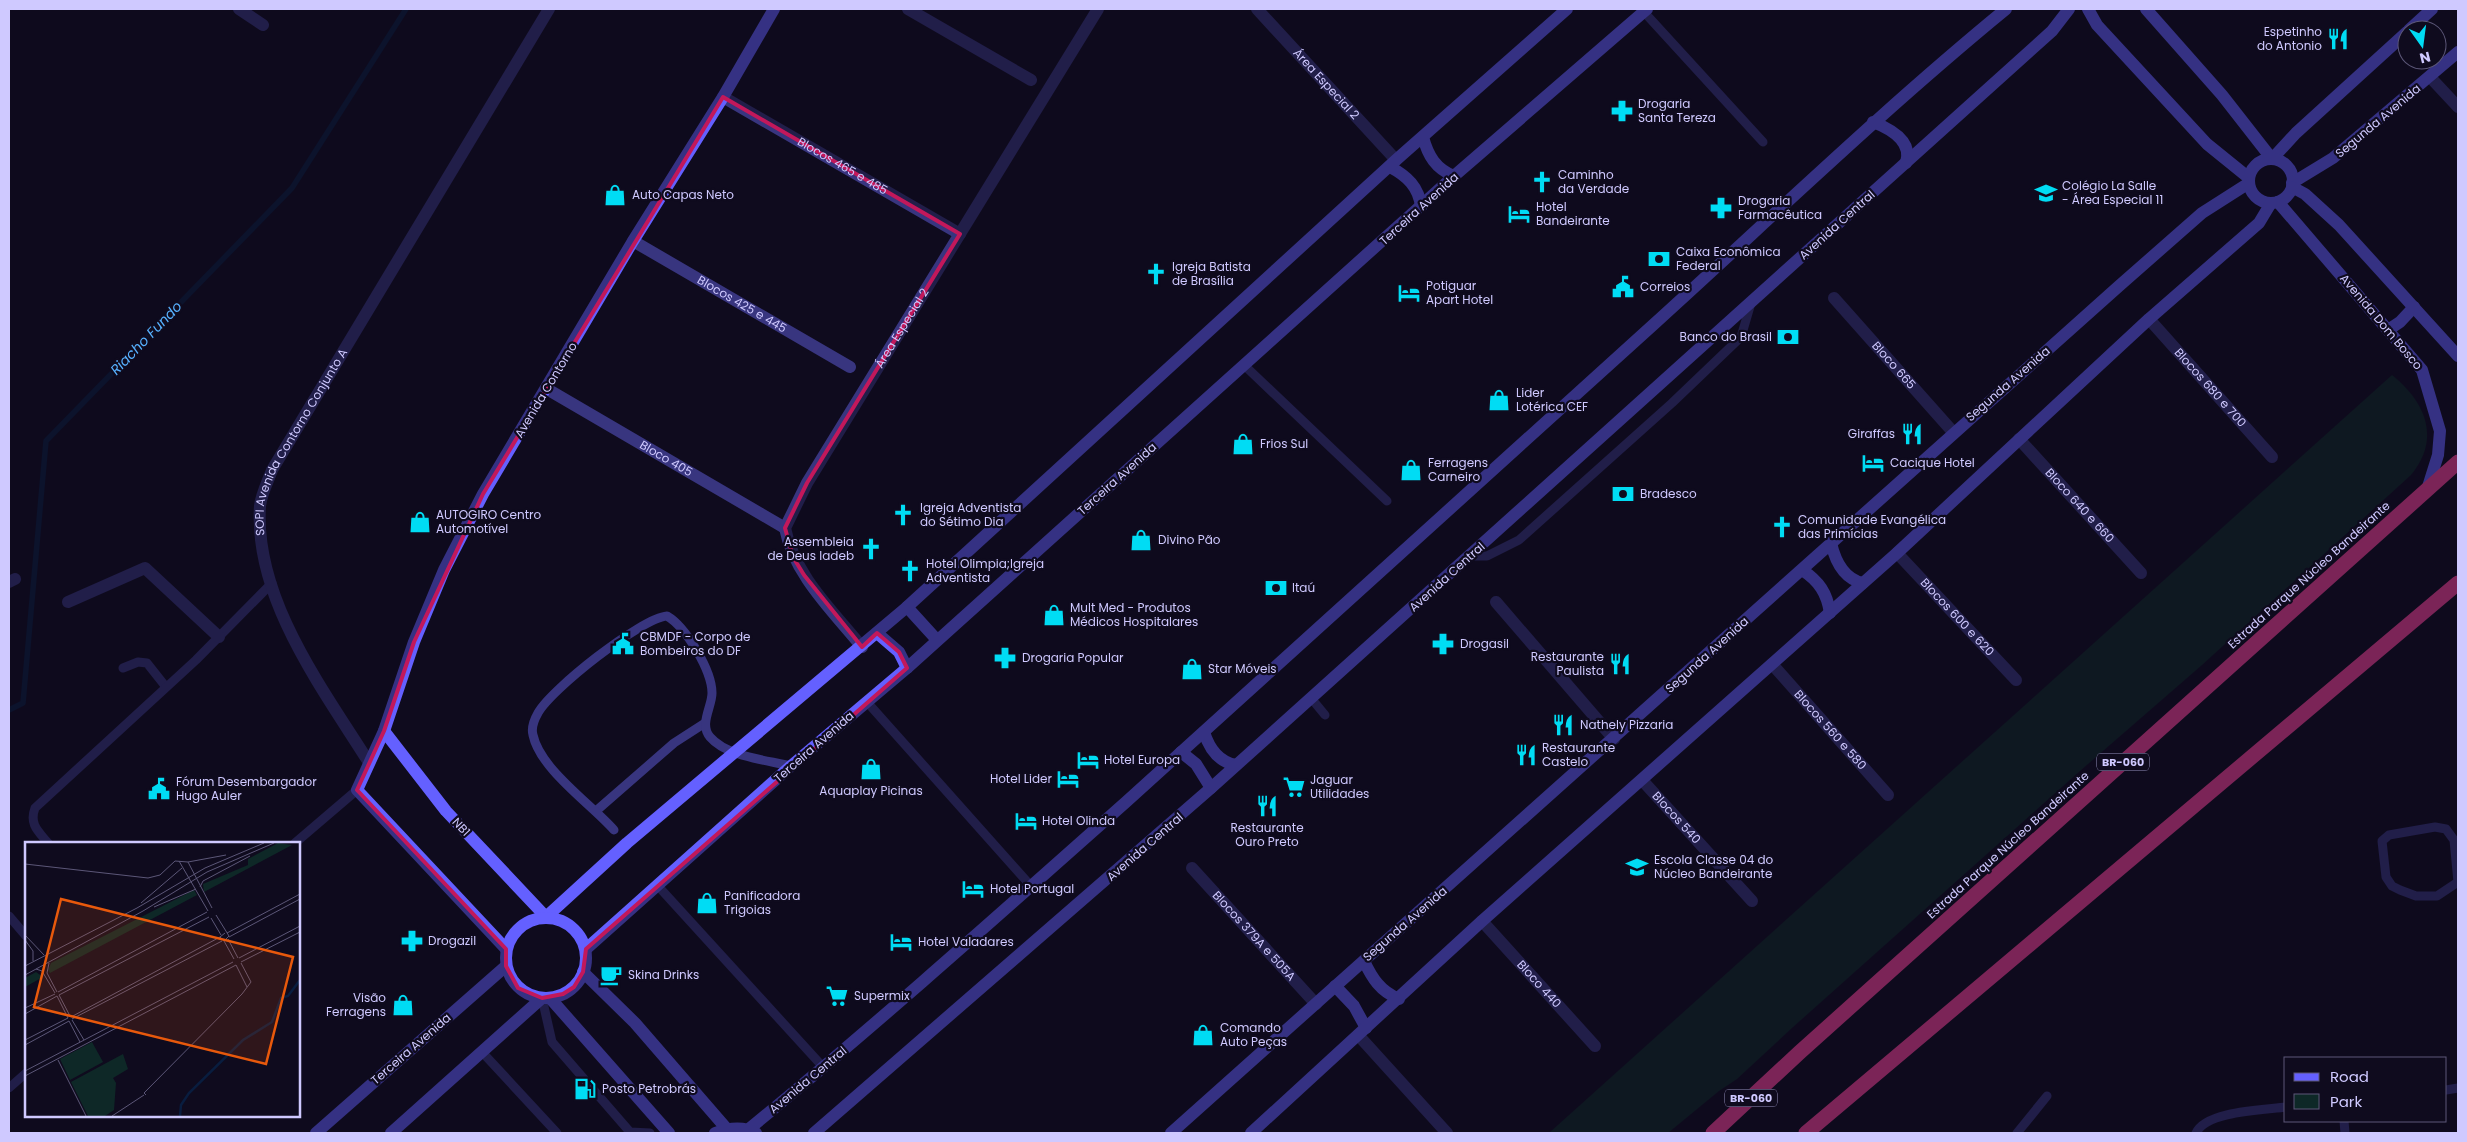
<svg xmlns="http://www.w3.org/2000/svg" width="2467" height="1142" font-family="Poppins,sans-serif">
<rect width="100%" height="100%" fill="#0f0b1e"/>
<path fill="#0e2827" d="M2392,375C2426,402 2441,439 2411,475L2202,665L2080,771L1792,1028L1737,1079L1719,1091L1668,1133H1549Z"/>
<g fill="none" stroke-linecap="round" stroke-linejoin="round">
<polyline stroke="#091d3f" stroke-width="5.5" points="9,710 23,703 46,441 292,188 406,9"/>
<g stroke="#38357f" stroke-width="9">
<polyline points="1644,12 1763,142"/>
<polyline points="1245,366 1387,501"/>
<polyline points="1470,556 1487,556 1519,540 1672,403 1741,337 1751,303"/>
<polyline points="123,668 138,662 147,663 166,687"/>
<polyline points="1311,698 1325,715"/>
<polyline points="867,702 1031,886"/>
<polyline points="596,811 674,743 705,723"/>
<polygon points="2435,827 2446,829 2454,840 2458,882 2437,896 2416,896 2400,890 2392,886 2386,877 2382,841 2389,835"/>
<path d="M614,830C591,804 540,769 533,735C531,728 534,720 538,713C550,690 641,618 667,616C686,627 712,671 712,693C712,707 699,724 710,737C727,757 767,760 791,766"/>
<path d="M48,843C38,831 29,824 35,808L196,660L272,583"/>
<polyline points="295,843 357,790"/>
<polyline points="658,886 824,1068"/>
<polyline points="9,916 26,936"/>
<polyline points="542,998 552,1042 630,1132 650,1133"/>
<polyline points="482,1052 557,1133"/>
<polyline points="9,1088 26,1073"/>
<polyline points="2446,1090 2458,1088"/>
<polyline points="2344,1121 2345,1133"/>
<polyline points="2017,1133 2047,1096"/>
<path d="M2196,1133C2206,1111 2263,1110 2286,1107"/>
</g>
<g stroke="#38357f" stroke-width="12">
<polyline points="239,9 263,25"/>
<polyline points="908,9 1031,80"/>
<path id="s1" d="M1257,9L1396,160"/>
<polyline points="2430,77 2458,107"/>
<path id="s2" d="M723,97L960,234"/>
<path id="s3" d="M633,241L850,367"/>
<path id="s4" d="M1834,298L1953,432"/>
<path id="s5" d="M2149,319L2272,457"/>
<path id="s6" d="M547,389L785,528"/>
<path id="s7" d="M2019,439L2141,573"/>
<path id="s8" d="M1897,553L2016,680"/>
<polyline points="9,582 15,579"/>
<polyline points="68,602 145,568 219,637"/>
<polyline points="1496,602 1614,739"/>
<path id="s9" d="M862,647C833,611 794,575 785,528L807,483L1098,9"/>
<path id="s10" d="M1772,664L1888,795"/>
<path id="s11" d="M368,761C322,688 254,598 260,506C261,495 268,481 272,470L549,9"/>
<path id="s12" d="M1642,780L1752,901"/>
<path id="s13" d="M1192,868L1316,1004"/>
<path id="s14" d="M1482,921L1595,1046"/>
<polyline points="1359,1036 1447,1133"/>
</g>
<g stroke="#6460ff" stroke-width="12">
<polyline points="2088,9 2097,25 2207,144 2249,178"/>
<polyline points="2146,9 2222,95 2272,159 2296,133 2407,32"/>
<polyline points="2409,30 2432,9"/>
<path d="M1873,122C1891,129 1913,141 1906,163"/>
<path d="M1423,137C1428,156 1436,169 1454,176"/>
<circle cx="2271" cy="181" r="22"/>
<path d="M1390,167C1407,176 1419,187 1421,207"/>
<polyline points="2292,183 2333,158 2458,52"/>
<polyline points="2292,187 2305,194 2339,225 2458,356"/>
<polyline points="2278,202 2422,370 2440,431 2438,455 2427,490"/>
<polyline points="2388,330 2400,322 2414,307"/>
<path d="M1831,543C1835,560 1844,579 1863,583"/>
<path d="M1802,570C1819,581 1827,593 1830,613"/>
<polyline points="907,607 937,640"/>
<polyline points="877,633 899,652 907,668"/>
<polyline points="384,731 446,811 546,917 627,843 907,607 1396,160 1567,9"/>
<path d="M1204,732C1209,748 1219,762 1236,765"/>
<polyline points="1181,752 1196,764 1211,788"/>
<circle cx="546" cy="958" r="40"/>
<polyline points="506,949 357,790 384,731 414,642 444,570 483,494 633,241 723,97 774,9"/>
<polyline points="586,949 791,766 907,668 1454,176 1647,9"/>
<path d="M1364,961C1372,978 1380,991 1399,999"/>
<polyline points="583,972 635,1023 726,1128"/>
<polyline points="1335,986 1354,1006 1366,1028"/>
<polyline points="550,998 669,1133"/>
<path d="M749,1129C877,1024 1001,913 1126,802C1302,644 1477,484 1653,325C1770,219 1884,109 2006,9"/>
<polyline points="316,1133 506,966"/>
<polyline points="391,1133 542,998"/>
<path d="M715,1133C728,1128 743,1126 756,1133"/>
<polyline points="814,1133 1211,788 2052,31 2069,9"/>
<polyline points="1171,1133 2119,286 2202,213 2249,183"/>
<polyline points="1251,1133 1482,921 1897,553 2149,319 2259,223 2271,203"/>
</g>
<g stroke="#ff449e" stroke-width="15">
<polyline points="1713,1133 1800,1052 2458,462"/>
<polyline points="1806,1133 2458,583"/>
</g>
</g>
<path d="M0 0H2467V1142H0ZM723,97L960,234L807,483L785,528L793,557L804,575L862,647L877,633L899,652L907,668L586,949L583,972L574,987L563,994L542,998L518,988L506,966V949L357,790L384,731L414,642L483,494Z" fill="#0f0b1e" fill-opacity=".55" fill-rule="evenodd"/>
<path fill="none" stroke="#c2185b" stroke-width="4" stroke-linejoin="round" d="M723,97L960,234L807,483L785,528L793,557L804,575L862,647L877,633L899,652L907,668L586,949L583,972L574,987L563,994L542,998L518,988L506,966V949L357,790L384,731L414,642L483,494Z"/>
<defs>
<g id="restaurant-bare" transform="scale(1.725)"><path d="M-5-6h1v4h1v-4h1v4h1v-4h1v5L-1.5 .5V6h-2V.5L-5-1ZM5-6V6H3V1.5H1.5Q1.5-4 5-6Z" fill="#00dcf4" stroke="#0f0b1e" stroke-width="2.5" paint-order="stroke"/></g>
<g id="pharmacy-bare" transform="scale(1.725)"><path d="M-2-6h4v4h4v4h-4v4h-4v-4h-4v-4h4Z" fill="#00dcf4" stroke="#0f0b1e" stroke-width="2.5" paint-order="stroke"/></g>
<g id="church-bare" transform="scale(1.725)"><path d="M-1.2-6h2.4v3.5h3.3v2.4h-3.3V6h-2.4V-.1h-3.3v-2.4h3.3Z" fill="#00dcf4" stroke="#0f0b1e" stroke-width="2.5" paint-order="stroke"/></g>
<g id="school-bare" transform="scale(1.725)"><path d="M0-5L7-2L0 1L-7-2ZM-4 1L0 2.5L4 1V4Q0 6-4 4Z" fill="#00dcf4" stroke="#0f0b1e" stroke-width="2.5" paint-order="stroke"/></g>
<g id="shop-bare" transform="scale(1.725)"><path d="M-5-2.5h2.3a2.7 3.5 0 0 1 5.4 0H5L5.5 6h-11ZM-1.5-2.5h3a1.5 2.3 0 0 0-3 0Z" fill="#00dcf4" stroke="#0f0b1e" stroke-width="2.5" paint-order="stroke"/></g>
<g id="hotel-bare" transform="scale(1.725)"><path d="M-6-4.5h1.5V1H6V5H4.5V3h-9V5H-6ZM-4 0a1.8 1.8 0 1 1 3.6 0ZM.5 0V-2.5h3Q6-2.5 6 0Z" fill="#00dcf4" stroke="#0f0b1e" stroke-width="2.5" paint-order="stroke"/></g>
<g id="bank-bare" transform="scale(1.725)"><path d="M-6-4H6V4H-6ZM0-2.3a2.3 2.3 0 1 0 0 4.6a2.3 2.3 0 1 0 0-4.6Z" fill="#00dcf4" stroke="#0f0b1e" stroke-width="2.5" paint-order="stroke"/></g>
<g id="civic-bare" transform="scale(1.725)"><path d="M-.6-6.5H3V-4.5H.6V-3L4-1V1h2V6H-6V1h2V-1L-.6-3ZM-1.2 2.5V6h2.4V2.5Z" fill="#00dcf4" stroke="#0f0b1e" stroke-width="2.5" paint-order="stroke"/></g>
<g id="supermarket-bare" transform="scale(1.725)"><path d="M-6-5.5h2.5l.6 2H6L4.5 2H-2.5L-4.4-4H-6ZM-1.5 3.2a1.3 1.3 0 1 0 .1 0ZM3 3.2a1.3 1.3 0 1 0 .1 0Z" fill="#00dcf4" stroke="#0f0b1e" stroke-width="2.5" paint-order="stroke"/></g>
<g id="cafe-bare" transform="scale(1.725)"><path d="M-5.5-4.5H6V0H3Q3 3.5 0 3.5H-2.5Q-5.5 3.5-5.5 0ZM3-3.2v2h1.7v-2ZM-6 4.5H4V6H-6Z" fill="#00dcf4" stroke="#0f0b1e" stroke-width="2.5" paint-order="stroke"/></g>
<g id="fuel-bare" transform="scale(1.725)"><path d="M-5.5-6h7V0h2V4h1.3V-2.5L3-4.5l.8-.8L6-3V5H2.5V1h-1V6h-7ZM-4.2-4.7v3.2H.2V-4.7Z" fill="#00dcf4" stroke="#0f0b1e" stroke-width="2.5" paint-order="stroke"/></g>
</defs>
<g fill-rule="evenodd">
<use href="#restaurant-bare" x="2338" y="39"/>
<use href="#pharmacy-bare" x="1622" y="111"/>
<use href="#church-bare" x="1542" y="182"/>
<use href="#school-bare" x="2046" y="193"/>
<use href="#shop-bare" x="615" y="195"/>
<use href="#pharmacy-bare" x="1721" y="208"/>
<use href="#hotel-bare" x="1519" y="214"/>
<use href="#bank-bare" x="1659" y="259"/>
<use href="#church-bare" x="1156" y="274"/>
<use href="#civic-bare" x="1623" y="287"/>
<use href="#hotel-bare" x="1409" y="293"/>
<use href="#bank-bare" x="1788" y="337"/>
<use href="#shop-bare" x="1499" y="400"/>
<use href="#restaurant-bare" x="1912" y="434"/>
<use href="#shop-bare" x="1243" y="444"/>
<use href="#hotel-bare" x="1873" y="463"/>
<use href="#shop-bare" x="1411" y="470"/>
<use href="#bank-bare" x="1623" y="494"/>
<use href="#church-bare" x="903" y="515"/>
<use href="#shop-bare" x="420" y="522"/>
<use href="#church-bare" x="1782" y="527"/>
<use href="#shop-bare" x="1141" y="540"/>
<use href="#church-bare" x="871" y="549"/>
<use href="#church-bare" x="910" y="571"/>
<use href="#bank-bare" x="1276" y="588"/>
<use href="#shop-bare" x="1054" y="615"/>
<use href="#civic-bare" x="623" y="644"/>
<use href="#pharmacy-bare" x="1443" y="644"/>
<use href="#pharmacy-bare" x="1005" y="658"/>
<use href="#restaurant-bare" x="1620" y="664"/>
<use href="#shop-bare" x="1192" y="669"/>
<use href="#restaurant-bare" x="1563" y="725"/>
<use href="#restaurant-bare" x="1526" y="755"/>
<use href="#hotel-bare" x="1088" y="760"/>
<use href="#shop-bare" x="871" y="769"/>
<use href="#hotel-bare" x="1068" y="779"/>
<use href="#supermarket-bare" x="1294" y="787"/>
<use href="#civic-bare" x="159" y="789"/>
<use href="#restaurant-bare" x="1267" y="806"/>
<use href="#hotel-bare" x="1026" y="821"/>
<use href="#school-bare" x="1637" y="867"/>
<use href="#hotel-bare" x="973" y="889"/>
<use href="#shop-bare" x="707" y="903"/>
<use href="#pharmacy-bare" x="412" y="941"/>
<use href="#hotel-bare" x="901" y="942"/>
<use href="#cafe-bare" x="611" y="975"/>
<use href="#supermarket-bare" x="837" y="996"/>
<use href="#shop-bare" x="403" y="1005"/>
<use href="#shop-bare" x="1203" y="1035"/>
<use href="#fuel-bare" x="585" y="1089"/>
</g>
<g text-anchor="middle" stroke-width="4.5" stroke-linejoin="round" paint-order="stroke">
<g fill="#0f0b1e" stroke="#9590bc" stroke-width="1">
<rect x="2097" y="753.5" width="52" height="17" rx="4"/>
<rect x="1725" y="1089.5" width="52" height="17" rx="4"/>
</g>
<g font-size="11" font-weight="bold" fill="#cfc9ff">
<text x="2123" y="766">BR-060</text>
<text x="1751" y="1102">BR-060</text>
</g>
<g font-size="12" fill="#cfc9ff" stroke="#0f0b1e" text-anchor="start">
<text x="2322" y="36" text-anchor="end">Espetinho<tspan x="2322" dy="14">do Antonio</tspan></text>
<text x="1638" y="108">Drogaria<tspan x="1638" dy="14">Santa Tereza</tspan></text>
<text x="1558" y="179">Caminho<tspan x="1558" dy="14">da Verdade</tspan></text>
<text x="2062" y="190">Colégio La Salle<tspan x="2062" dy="14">- Área Especial 11</tspan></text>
<text x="632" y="199">Auto Capas Neto</text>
<text x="1738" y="205">Drogaria<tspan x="1738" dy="14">Farmacêutica</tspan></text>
<text x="1536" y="211">Hotel<tspan x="1536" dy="14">Bandeirante</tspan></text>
<text x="1676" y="256">Caixa Econômica<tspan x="1676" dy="14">Federal</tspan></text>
<text x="1172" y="271">Igreja Batista<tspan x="1172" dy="14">de Brasília</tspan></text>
<text x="1426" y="290">Potiguar<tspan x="1426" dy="14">Apart Hotel</tspan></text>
<text x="1640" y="291">Correios</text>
<text x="1772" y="341" text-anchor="end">Banco do Brasil</text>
<text x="1516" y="397">Lider<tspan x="1516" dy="14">Lotérica CEF</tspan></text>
<text x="1895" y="438" text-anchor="end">Giraffas</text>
<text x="1260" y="448">Frios Sul</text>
<text x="1428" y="467">Ferragens<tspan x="1428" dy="14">Carneiro</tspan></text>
<text x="1890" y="467">Cacique Hotel</text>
<text x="1640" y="498">Bradesco</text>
<text x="920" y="512">Igreja Adventista<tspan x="920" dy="14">do Sétimo Dia</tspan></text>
<text x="436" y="519">AUTOGIRO Centro<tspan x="436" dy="14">Automotível</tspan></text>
<text x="1798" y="524">Comunidade Evangélica<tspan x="1798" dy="14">das Primícias</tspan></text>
<text x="1158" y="544">Divino Pão</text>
<text x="854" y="546" text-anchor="end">Assembleia<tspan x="854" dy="14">de Deus ladeb</tspan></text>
<text x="926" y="568">Hotel Olimpia;Igreja<tspan x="926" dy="14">Adventista</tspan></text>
<text x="1292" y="592">Itaú</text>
<text x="1070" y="612">Mult Med - Produtos<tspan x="1070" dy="14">Médicos Hospitalares</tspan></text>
<text x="640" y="641">CBMDF - Corpo de<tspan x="640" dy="14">Bombeiros do DF</tspan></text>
<text x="1460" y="648">Drogasil</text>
<text x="1604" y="661" text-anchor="end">Restaurante<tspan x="1604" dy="14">Paulista</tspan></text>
<text x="1022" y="662">Drogaria Popular</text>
<text x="1208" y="673">Star Móveis</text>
<text x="1580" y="729">Nathely Pizzaria</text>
<text x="1542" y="752">Restaurante<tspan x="1542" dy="14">Castelo</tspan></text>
<text x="1104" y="764">Hotel Europa</text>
<text x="1052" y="783" text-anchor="end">Hotel Lider</text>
<text x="1310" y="784">Jaguar<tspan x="1310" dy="14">Utilidades</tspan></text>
<text x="176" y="786">Fórum Desembargador<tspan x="176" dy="14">Hugo Auler</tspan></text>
<text x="871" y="795" text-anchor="middle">Aquaplay Picinas</text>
<text x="1042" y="825">Hotel Olinda</text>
<text x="1267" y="832" text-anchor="middle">Restaurante<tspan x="1267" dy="14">Ouro Preto</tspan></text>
<text x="1654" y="864">Escola Classe 04 do<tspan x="1654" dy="14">Núcleo Bandeirante</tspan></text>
<text x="990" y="893">Hotel Portugal</text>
<text x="724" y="900">Panificadora<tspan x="724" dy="14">Trigoias</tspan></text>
<text x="428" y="945">Drogazil</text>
<text x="918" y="946">Hotel Valadares</text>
<text x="628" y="979">Skina Drinks</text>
<text x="854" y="1000">Supermix</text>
<text x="386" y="1002" text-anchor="end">Visão<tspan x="386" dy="14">Ferragens</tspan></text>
<text x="1220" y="1032">Comando<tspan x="1220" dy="14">Auto Peças</tspan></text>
<text x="602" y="1093">Posto Petrobrás</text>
</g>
<g font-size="12" fill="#cfc9ff" stroke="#0f0b1e">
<text dy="4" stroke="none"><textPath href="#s1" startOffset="102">Área Especial 2</textPath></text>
<text transform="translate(2378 121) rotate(-40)" y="4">Segunda Avenida</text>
<text dy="4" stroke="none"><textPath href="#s2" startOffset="138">Blocos 465 e 485</textPath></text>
<text transform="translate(1419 209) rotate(-42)" y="4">Terceira Avenida</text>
<text transform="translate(1837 225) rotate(-42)" y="4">Avenida Central</text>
<text dy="4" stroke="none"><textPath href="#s3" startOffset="126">Blocos 425 e 445</textPath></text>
<text transform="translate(2381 322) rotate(50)" y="4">Avenida Dom Bosco</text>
<text dy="4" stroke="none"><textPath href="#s9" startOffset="375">Área Especial 2</textPath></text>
<text dy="4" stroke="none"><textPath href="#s4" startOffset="90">Bloco 665</textPath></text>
<text transform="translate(2008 384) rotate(-41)" y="4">Segunda Avenida</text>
<text dy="4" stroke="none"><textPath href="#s5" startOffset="92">Blocos 680 e 700</textPath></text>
<text transform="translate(546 390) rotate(-59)" y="4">Avenida Contorno</text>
<text dy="4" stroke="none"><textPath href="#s11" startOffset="356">SOPI Avenida Contorno Conjunto A</textPath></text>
<text dy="4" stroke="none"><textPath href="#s6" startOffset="138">Bloco 405</textPath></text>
<text transform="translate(1117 479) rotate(-42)" y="4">Terceira Avenida</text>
<text dy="4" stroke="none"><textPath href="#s7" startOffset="90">Bloco 640 e 660</textPath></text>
<text transform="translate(2309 575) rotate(-42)" y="4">Estrada Parque Núcleo Bandeirante</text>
<text transform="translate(1447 577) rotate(-42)" y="4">Avenida Central</text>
<text dy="4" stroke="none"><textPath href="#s8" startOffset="88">Blocos 600 e 620</textPath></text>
<text transform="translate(1707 655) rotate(-42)" y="4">Segunda Avenida</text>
<text dy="4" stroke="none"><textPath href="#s10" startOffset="88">Blocos 560 e 580</textPath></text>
<text transform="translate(814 747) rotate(-41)" y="4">Terceira Avenida</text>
<text dy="4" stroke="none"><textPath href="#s12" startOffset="51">Blocos 540</textPath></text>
<text transform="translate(461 827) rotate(47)" y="4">NB1</text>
<text transform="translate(2008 845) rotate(-42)" y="4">Estrada Parque Núcleo Bandeirante</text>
<text transform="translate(1145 847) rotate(-41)" y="4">Avenida Central</text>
<text transform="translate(1405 924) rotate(-41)" y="4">Segunda Avenida</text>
<text dy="4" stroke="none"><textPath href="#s13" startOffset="92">Blocos 379A e 505A</textPath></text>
<text dy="4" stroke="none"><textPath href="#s14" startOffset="85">Bloco 440</textPath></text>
<text transform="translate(411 1049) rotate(-41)" y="4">Terceira Avenida</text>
<text transform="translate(808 1080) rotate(-40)" y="4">Avenida Central</text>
</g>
<g font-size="14" font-style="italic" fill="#57b1ff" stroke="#0f0b1e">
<text transform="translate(146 338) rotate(-46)" y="5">Riacho Fundo</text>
</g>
</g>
<g transform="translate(25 842)">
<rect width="275" height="275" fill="#0f0b1e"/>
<path d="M253,1L267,3L179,50L178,42L223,23V17ZM169,48L172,53L25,131L23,128L26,121ZM11,130L18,135L0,145V136ZM67,200L78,220L45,238L35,217ZM98,212L103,227L88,236L91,241L89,268L80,274H63L46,240Z" fill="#0e2827"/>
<path fill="none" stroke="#091d3f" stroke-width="2.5" d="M155,274L156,263L164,251L218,198L247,180L256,156L263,154L275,138"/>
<path fill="none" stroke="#5c5778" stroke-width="1" d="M154,19L183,69M163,20L187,66M163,20L201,13M0,22L123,36L135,33L150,19L163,20M175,45L178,39L225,14M116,61L157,26M129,65L171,47M191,73L204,94L199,99L195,95L200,91M186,76L196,93M202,91L275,52M0,93L19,113M204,95L275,57M203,97L213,116M0,98L8,109V119M199,99L209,117M214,116L275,84M216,120L275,90M24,121L22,131L32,150M0,124L112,66L180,26L239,1M11,127L17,129L30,151M0,133L118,69L182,30L249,1M33,150L182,70M34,153L184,75M34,153L45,174M0,166L30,152M0,172L32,154L43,176L0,198M46,175L195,95M47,177L197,99M47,178L59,198M0,203L44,179L55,200M33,218L61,274M0,229L208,120M0,234L211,123L222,145M121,253L119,251L217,152L226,140L216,121M87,274L119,253"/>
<path fill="#e8590c" fill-opacity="0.15" stroke="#e8590c" stroke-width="2.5" d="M36,57L268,115L241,222L9,165Z"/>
<rect width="275" height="275" fill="none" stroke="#cfc9ff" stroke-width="2.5"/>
</g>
<rect width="2467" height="1142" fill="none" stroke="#cfc9ff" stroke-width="20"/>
<rect x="2284" y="1057" width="162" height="65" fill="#0f0b1e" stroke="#5c5778"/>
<rect x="2294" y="1073" width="25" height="8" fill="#6460ff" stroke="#5c5778"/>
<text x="2330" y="1082" font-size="15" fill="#cfc9ff">Road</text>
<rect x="2294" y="1094" width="25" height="15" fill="#0e2827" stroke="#5c5778"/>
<text x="2330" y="1107" font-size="15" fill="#cfc9ff">Park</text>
<g transform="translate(2422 45) rotate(166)"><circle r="24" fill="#0f0b1e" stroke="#5c5778"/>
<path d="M0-4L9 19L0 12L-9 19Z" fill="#00dcf4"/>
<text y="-8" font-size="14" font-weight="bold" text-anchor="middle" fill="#cfc9ff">N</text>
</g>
</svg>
